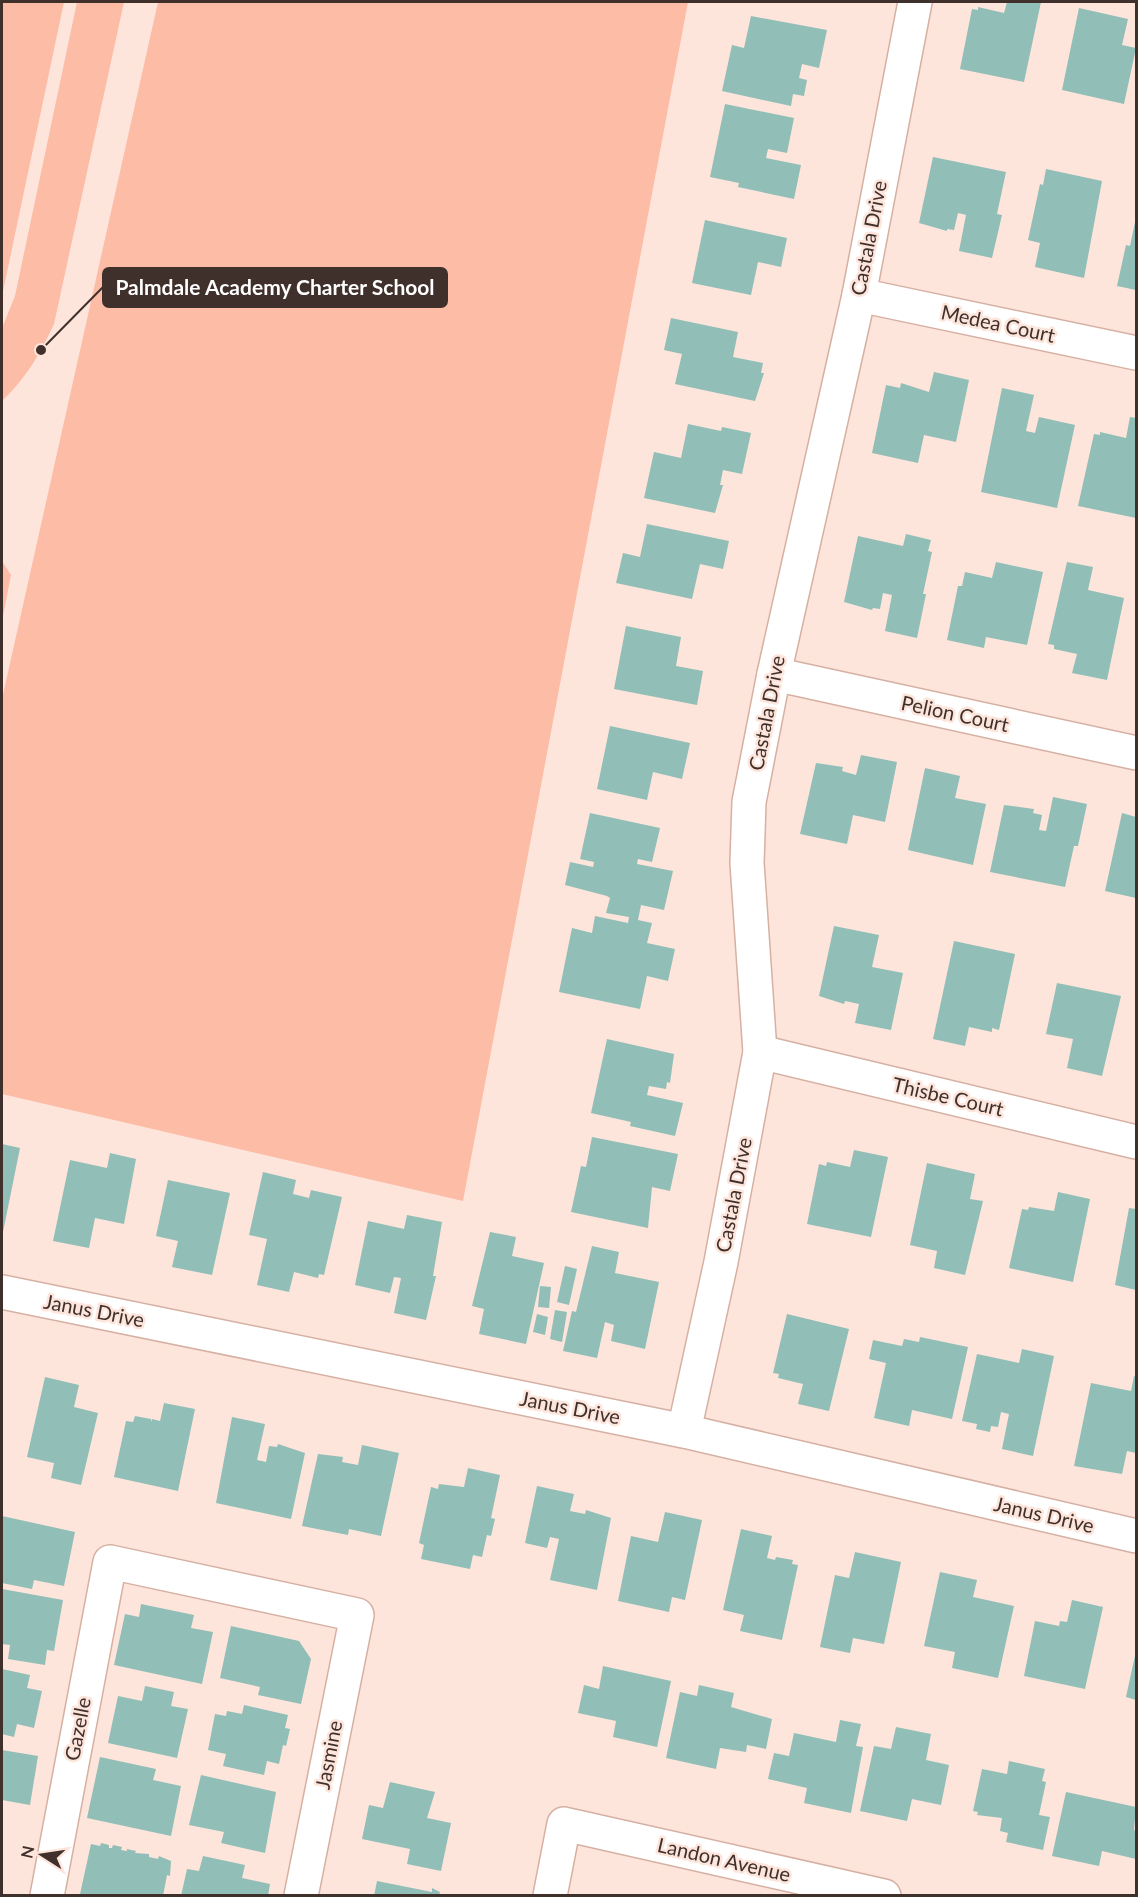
<svg xmlns="http://www.w3.org/2000/svg" width="1138" height="1897" font-family="Lato,sans-serif">
<rect width="100%" height="100%" fill="#fde5dc"/>
<g fill="#fdbca6">
<polygon points="2,2 64,2 2,296"/>
<path d="M77,2H124L54,324C41,352 25,380 2,401V328L15,296Z"/>
<polygon points="158,2 688,2 463,1201 2,1094 2,699"/>
<polygon points="2,561 11,575 2,621"/>
</g>
<g fill="#91beb6">
<polygon points="1007,2 1041,2 1024,82 960,69 972,9 978,10 978,7 1004,13"/>
<polygon points="1079,8 1128,19 1122,45 1136,48 1124,104 1062,90"/>
<polygon points="751,16 827,30 819,68 802,64 799,78 807,80 804,96 793,94 791,106 722,91 732,45 744,48"/>
<polygon points="725,104 794,118 787,153 768,149 766,158 801,165 794,199 738,187 739,183 710,177"/>
<polygon points="933,157 1006,172 997,214 1002,215 992,258 959,251 966,215 958,213 954,230 947,229 947,231 919,223"/>
<polygon points="1046,169 1102,181 1084,278 1035,267 1040,243 1028,240 1040,184 1043,185"/>
<polygon points="705,220 787,238 781,267 758,262 751,295 692,283"/>
<polygon points="1135,222 1136,222 1136,290 1117,286 1126,245 1130,246"/>
<polygon points="671,318 738,332 733,357 763,363 761,373 764,373 755,401 675,384 682,354 664,350"/>
<polygon points="934,372 969,380 956,442 924,435 918,463 872,453 886,385 900,388 901,383 929,392"/>
<polygon points="1002,388 1034,395 1026,431 1035,433 1039,417 1075,425 1057,508 981,492"/>
<polygon points="1130,417 1136,418 1136,518 1078,506 1094,434 1100,435 1100,432 1126,438"/>
<polygon points="688,424 721,431 722,427 751,433 742,474 723,470 720,485 723,485 715,513 644,498 654,452 681,458"/>
<polygon points="647,524 729,541 723,569 700,564 692,599 616,583 623,553 640,557"/>
<polygon points="906,534 931,540 928,551 932,552 923,594 926,594 917,638 885,631 892,595 883,593 880,609 873,608 872,610 844,602 858,536 903,546"/>
<polygon points="996,562 1043,572 1027,645 986,637 984,648 947,640 958,586 962,586 965,572 992,578"/>
<polygon points="1067,562 1093,567 1088,590 1124,598 1107,680 1072,673 1077,654 1054,649 1054,645 1048,644"/>
<polygon points="626,626 681,637 676,666 703,671 697,705 614,689"/>
<polygon points="610,726 690,743 682,779 653,772 647,800 597,789"/>
<polygon points="861,755 897,762 885,822 853,815 847,844 800,834 816,763 843,767 842,771 856,775"/>
<polygon points="925,768 960,776 955,798 986,804 973,865 908,850"/>
<polygon points="1053,797 1087,804 1078,846 1074,846 1065,887 990,872 1004,805 1034,809 1033,813 1042,815 1039,830 1046,831"/>
<polygon points="590,813 660,828 652,862 638,859 637,864 673,871 664,910 641,905 638,920 652,923 647,943 675,949 668,981 647,976 640,1009 559,992 572,928 592,933 595,916 628,923 629,917 606,913 610,898 607,896 565,885 570,862 593,867 594,862 580,859"/>
<polygon points="1122,813 1136,817 1136,898 1105,891"/>
<polygon points="834,926 879,935 872,967 903,973 891,1030 855,1023 859,1004 845,1001 844,1004 819,996"/>
<polygon points="954,941 1015,954 999,1030 992,1028 992,1032 969,1027 965,1046 933,1039"/>
<polygon points="1057,983 1121,996 1102,1076 1067,1068 1073,1039 1046,1034"/>
<polygon points="607,1039 674,1054 670,1083 667,1082 666,1089 649,1086 647,1095 683,1103 675,1136 630,1126 631,1122 591,1113"/>
<polygon points="592,1137 678,1154 670,1191 652,1187 648,1228 571,1212 581,1166 586,1167"/>
<polygon points="2,1144 20,1148 3,1232 2,1232"/>
<polygon points="854,1150 888,1157 871,1237 807,1224 819,1164 826,1166 827,1162 850,1167"/>
<polygon points="110,1153 136,1159 124,1224 95,1218 89,1248 53,1241 70,1160 107,1168"/>
<polygon points="927,1163 975,1174 970,1199 983,1201 965,1275 934,1268 937,1251 910,1245"/>
<polygon points="263,1172 296,1180 293,1194 309,1198 311,1190 342,1197 324,1275 319,1274 318,1278 294,1272 289,1292 257,1285 267,1239 249,1235"/>
<polygon points="168,1180 230,1193 212,1275 172,1267 178,1241 156,1236"/>
<polygon points="1058,1192 1090,1199 1073,1282 1009,1268 1022,1209 1028,1210 1029,1207 1054,1211"/>
<polygon points="1129,1208 1136,1209 1136,1290 1115,1285"/>
<polygon points="407,1215 442,1222 433,1276 436,1276 426,1320 394,1313 401,1278 394,1277 390,1293 355,1285 368,1221 404,1229"/>
<polygon points="490,1232 516,1237 512,1256 544,1263 526,1344 479,1334 484,1309 472,1306"/>
<polygon points="592,1246 619,1252 615,1273 659,1282 645,1349 611,1341 614,1325 605,1322 597,1358 563,1351 572,1311 576,1312"/>
<polygon points="565,1266 577,1269 569,1305 557,1302"/>
<polygon points="540,1286 551,1287 549,1308 538,1307"/>
<polygon points="555,1310 567,1312 562,1342 550,1339"/>
<polygon points="537,1314 548,1317 545,1335 533,1332"/>
<polygon points="787,1314 849,1329 829,1411 798,1404 803,1384 778,1378 779,1374 773,1373"/>
<polygon points="920,1337 968,1347 952,1419 912,1410 909,1426 874,1418 886,1363 869,1359 873,1340 902,1346 904,1339 919,1342"/>
<polygon points="1022,1349 1054,1356 1033,1456 1002,1449 1009,1414 1001,1412 998,1427 991,1426 990,1432 976,1429 977,1424 962,1421 977,1354 1019,1363"/>
<polygon points="1134,1376 1136,1377 1136,1453 1127,1451 1122,1474 1074,1466 1091,1383 1131,1391"/>
<polygon points="45,1377 79,1385 74,1407 98,1413 81,1485 51,1478 54,1463 27,1457"/>
<polygon points="164,1403 195,1409 178,1491 114,1477 126,1421 133,1422 135,1416 151,1419 152,1422 152,1419 160,1421"/>
<polygon points="232,1417 265,1424 257,1460 266,1462 269,1446 277,1447 278,1444 305,1453 291,1519 216,1503"/>
<polygon points="362,1445 399,1453 381,1536 349,1529 348,1535 302,1526 318,1454 343,1457 342,1462 358,1465"/>
<polygon points="468,1468 500,1475 491,1518 495,1519 491,1536 487,1535 482,1557 473,1555 470,1569 421,1559 424,1545 419,1543 431,1487 438,1489 439,1484 464,1487"/>
<polygon points="537,1486 574,1494 570,1511 585,1514 586,1510 611,1518 597,1590 550,1580 559,1539 550,1537 547,1548 525,1543"/>
<polygon points="665,1512 702,1520 685,1600 672,1597 669,1612 618,1601 631,1536 658,1542"/>
<polygon points="2,1516 75,1532 64,1586 34,1580 32,1589 2,1583"/>
<polygon points="741,1529 772,1536 767,1558 775,1560 776,1557 793,1560 792,1564 798,1565 782,1640 740,1631 744,1615 723,1610"/>
<polygon points="855,1552 901,1562 884,1644 853,1638 850,1653 820,1647 835,1575 849,1578"/>
<polygon points="940,1572 977,1580 973,1597 1014,1606 998,1678 952,1668 955,1652 924,1646"/>
<polygon points="2,1589 63,1600 54,1651 47,1650 45,1665 8,1659 10,1645 2,1644"/>
<polygon points="1072,1600 1103,1607 1085,1689 1024,1676 1035,1621 1059,1626 1060,1621 1067,1622"/>
<polygon points="141,1604 194,1615 191,1628 213,1632 202,1684 114,1665 125,1614 139,1617"/>
<polygon points="231,1626 299,1641 311,1659 301,1704 258,1695 260,1687 220,1678"/>
<polygon points="1136,1651 1136,1700 1126,1697"/>
<polygon points="603,1666 671,1681 657,1747 613,1737 616,1721 578,1713 584,1685 599,1689"/>
<polygon points="2,1669 30,1675 27,1688 42,1691 34,1728 17,1724 14,1737 2,1734"/>
<polygon points="699,1685 734,1693 731,1707 772,1719 766,1749 747,1745 746,1752 720,1748 716,1769 666,1758 680,1692 697,1696"/>
<polygon points="145,1686 174,1692 171,1706 188,1709 177,1758 108,1743 118,1696 142,1701"/>
<polygon points="244,1705 288,1715 285,1728 290,1729 286,1746 283,1745 279,1764 267,1761 264,1775 223,1766 226,1754 208,1750 215,1714 226,1716 227,1711 242,1714"/>
<polygon points="840,1720 861,1724 856,1746 863,1747 851,1813 804,1803 807,1788 768,1779 774,1753 789,1756 794,1733 836,1742"/>
<polygon points="896,1727 931,1734 926,1760 949,1765 941,1805 912,1799 907,1821 860,1811 874,1746 891,1749"/>
<polygon points="2,1750 38,1756 30,1805 2,1800"/>
<polygon points="100,1757 156,1769 153,1780 181,1786 171,1836 87,1818"/>
<polygon points="1009,1761 1045,1769 1042,1781 1046,1782 1039,1815 1050,1817 1043,1850 1006,1842 1008,1833 1000,1831 1002,1818 977,1815 978,1812 973,1811 982,1769 1007,1774"/>
<polygon points="201,1775 276,1792 265,1853 221,1843 224,1832 189,1825"/>
<polygon points="390,1782 435,1792 427,1818 451,1823 441,1871 407,1864 410,1849 362,1839 369,1805 383,1808"/>
<polygon points="1066,1792 1136,1807 1134,1830 1136,1831 1136,1859 1102,1851 1099,1866 1052,1856"/>
<polygon points="101,1843 109,1845 109,1848 112,1848 113,1845 122,1847 121,1850 127,1851 127,1849 136,1851 135,1853 149,1854 149,1857 158,1859 159,1856 171,1861 170,1876 167,1875 163,1896 80,1894 91,1844 100,1846"/>
<polygon points="203,1856 245,1865 242,1878 270,1884 268,1896 181,1896 187,1869 199,1871"/>
<polygon points="377,1881 432,1892 432,1888 440,1892 439,1896 374,1896"/>
</g>
<g fill="none" stroke-linecap="round" stroke-linejoin="round">
<g stroke="#d6b0a2" stroke-width="36">
<g id="minor">
<polyline points="859,295 1136,353"/>
<polyline points="774,674 1136,753"/>
<polyline points="760,1052 1136,1142"/>
<polyline points="2,1292 684,1431 1136,1536"/>
<polyline points="684,1431 721,1262 760,1052 747,863 749,802 774,674 859,295 915,2"/>
<polyline points="47,1896 110,1562 357,1615 301,1896"/>
<polyline points="550,1896 564,1824 884,1896"/>
</g>
</g>
<use href="#minor" stroke="#fff" stroke-width="33"/>
</g>
<g text-anchor="middle" stroke-width="5" stroke-linejoin="round" paint-order="stroke">
<g font-size="20" fill="#40302b" stroke="#fde5dc">
<text transform="translate(869 238) rotate(-79)" y="7">Castala Drive</text>
<text transform="translate(998 324) rotate(12)" y="7">Medea Court</text>
<text transform="translate(767 713) rotate(-79)" y="7">Castala Drive</text>
<text transform="translate(955 714) rotate(12)" y="7">Pelion Court</text>
<text transform="translate(948 1097) rotate(13)" y="7">Thisbe Court</text>
<text transform="translate(734 1195) rotate(-79)" y="7">Castala Drive</text>
<text transform="translate(94 1311) rotate(11)" y="7">Janus Drive</text>
<text transform="translate(570 1408) rotate(11)" y="7">Janus Drive</text>
<text transform="translate(1044 1515) rotate(13)" y="7">Janus Drive</text>
<text transform="translate(78 1729) rotate(-79)" y="7">Gazelle</text>
<text transform="translate(329 1755) rotate(-79)" y="7">Jasmine</text>
<text transform="translate(724 1860) rotate(13)" y="7">Landon Avenue</text>
</g>
</g>
<path fill="none" stroke="#40302b" stroke-width="2" d="M41 350L103 287"/>
<circle fill="#40302b" stroke="#fde5dc" stroke-width="2" cx="41" cy="350" r="6"/>
<rect fill="#40302b" stroke="#40302b" stroke-width="2" x="103" y="268" width="344" height="39" rx="6"/>
<g font-size="21" text-anchor="middle" font-weight="bold" fill="#fff">
<text x="275" y="295">Palmdale Academy Charter School</text>
</g>
<rect width="1138" height="1897" fill="none" stroke="#40302b" stroke-width="6"/>
<g transform="translate(42 1855) rotate(282)" stroke="#fde5dc" stroke-width="4.5" paint-order="stroke">
<path d="M0-4.5L10 22L0 15L-10 22Z" fill="#40302b"/>
<text y="-9" font-size="16" font-weight="bold" text-anchor="middle" fill="#40302b">N</text>
</g>
</svg>
